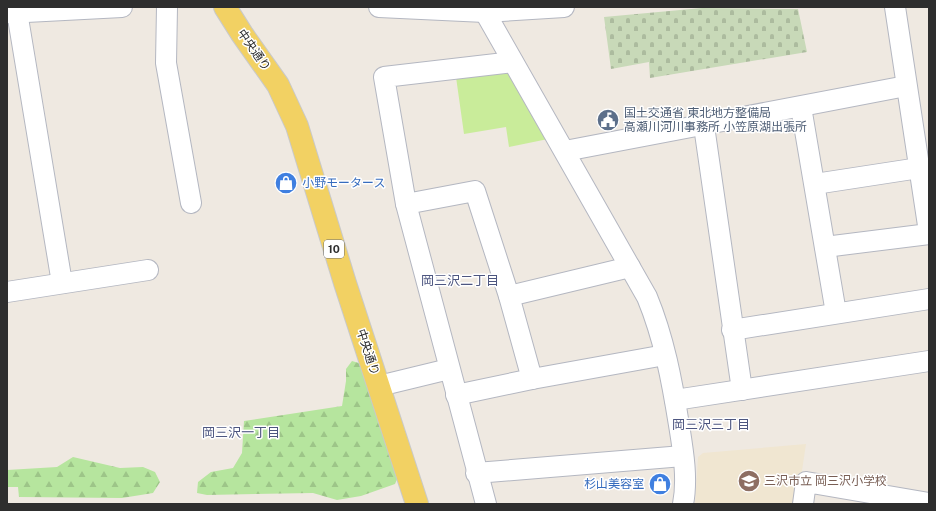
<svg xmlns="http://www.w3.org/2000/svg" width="936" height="511" font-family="'Public Sans','Noto Sans JP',sans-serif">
<defs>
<pattern id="forest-firs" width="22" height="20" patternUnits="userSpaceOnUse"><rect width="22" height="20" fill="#b6e59e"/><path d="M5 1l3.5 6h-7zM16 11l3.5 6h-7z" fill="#9dc588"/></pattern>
<pattern id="cemetery-stones" width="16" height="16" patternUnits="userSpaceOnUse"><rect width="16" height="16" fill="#c8d9b8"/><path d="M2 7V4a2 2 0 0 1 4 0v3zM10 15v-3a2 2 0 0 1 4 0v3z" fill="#acbb9e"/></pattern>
</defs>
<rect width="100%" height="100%" fill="#efe9e1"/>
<polygon fill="#f0e6d1" points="806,444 797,504 695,504 698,457 703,453"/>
<g fill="url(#forest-firs)">
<polygon points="352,361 362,364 398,477 395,484 361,496 337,500 313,493 207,495 197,493 198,482 211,472 233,468 242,453 244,421 342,406 346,381 346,369"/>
<polygon points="73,457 120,468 143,467 155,472 160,482 153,493 122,498 19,497 18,487 7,487 7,470 57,467"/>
</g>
<polygon fill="url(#cemetery-stones)" points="702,8 798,9 807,52 650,78 649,62 611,69 604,17"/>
<polygon fill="#c9ec9a" points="511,73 548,139 509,147 506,127 464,134 456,77"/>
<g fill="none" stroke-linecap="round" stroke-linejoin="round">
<g stroke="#b4b7c1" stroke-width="22">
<g id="minor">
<polyline points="167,7 166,63 191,203"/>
<polyline points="379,7 485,12 564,7"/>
<path d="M482,7L647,297C664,338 672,381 679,425C683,450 688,479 683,504"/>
<polyline points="895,7 929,232"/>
<polyline points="17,12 62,283"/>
<polyline points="7,13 122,7"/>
<polyline points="801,107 836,313"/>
<polyline points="704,126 742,390"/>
<polyline points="565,151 906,86"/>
<polyline points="815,184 919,168"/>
<polyline points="406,204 475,191 509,296 532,379"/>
<polyline points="825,247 929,234"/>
<polyline points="7,292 148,270"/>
<polyline points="509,296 630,267"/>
<polyline points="732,330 929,299"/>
<polyline points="379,386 449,369"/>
<polyline points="456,395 532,379 665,355"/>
<polyline points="675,400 929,361"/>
<polyline points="476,473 683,456"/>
<polyline points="486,504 406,204 384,77 513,62"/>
<polyline points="803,504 806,482 929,503"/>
</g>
</g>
<g stroke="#c9c9c9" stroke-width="24">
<polyline id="major" points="225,7 242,34 278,85 297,126 345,283 417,504"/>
</g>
<use href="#minor" stroke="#fff" stroke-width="20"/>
<use href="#major" stroke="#f2d163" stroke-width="22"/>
</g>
<defs>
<g id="civic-disc" transform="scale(1.15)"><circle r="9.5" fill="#5c6f8a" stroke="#fff"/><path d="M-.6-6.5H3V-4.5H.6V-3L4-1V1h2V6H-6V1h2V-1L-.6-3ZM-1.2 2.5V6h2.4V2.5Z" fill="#fff"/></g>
<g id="shop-disc" transform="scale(1.15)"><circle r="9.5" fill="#3f7fe0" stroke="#fff"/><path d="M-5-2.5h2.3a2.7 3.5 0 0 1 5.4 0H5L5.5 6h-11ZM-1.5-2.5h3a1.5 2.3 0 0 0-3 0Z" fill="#fff"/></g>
<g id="school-disc" transform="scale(1.15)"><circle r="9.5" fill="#8d6e63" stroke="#fff"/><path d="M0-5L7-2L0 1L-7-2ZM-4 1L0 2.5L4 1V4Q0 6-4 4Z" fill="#fff"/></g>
</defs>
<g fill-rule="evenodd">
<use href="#civic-disc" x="608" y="120"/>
<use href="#shop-disc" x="286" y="183"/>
<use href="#school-disc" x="749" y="481"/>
<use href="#shop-disc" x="660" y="484"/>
</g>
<g text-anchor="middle" stroke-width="3" stroke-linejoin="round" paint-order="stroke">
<rect fill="#fff" stroke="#6d6d6d" stroke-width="1" x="324" y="240" width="20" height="18" rx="3"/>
<g font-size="11" font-weight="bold" fill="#2e2e2e">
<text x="334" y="253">10</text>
</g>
<g font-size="12" fill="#2e2e2e" stroke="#fff">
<text transform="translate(254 50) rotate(55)" y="4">中央通り</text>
<text transform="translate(368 352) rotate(72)" y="4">中央通り</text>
</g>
<g font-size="12" fill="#4e5e75" stroke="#fff" text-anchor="start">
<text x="624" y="117">国土交通省 東北地方整備局<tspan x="624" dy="14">高瀬川河川事務所 小笠原湖出張所</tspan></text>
</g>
<g font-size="12" fill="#366cbe" stroke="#fff" text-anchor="start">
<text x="302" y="187">小野モータース</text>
<text x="644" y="488" text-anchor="end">杉山美容室</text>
</g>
<g font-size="12" fill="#785e54" stroke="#fff" text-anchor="start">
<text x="764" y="485">三沢市立 岡三沢小学校</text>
</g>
<g font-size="13" fill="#4d5680" stroke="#fff">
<text x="460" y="285">岡三沢二丁目</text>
<text x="711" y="429">岡三沢三丁目</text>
<text x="241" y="437">岡三沢一丁目</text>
</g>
</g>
<rect width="936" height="511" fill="none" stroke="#2e2e2e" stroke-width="16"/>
</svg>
